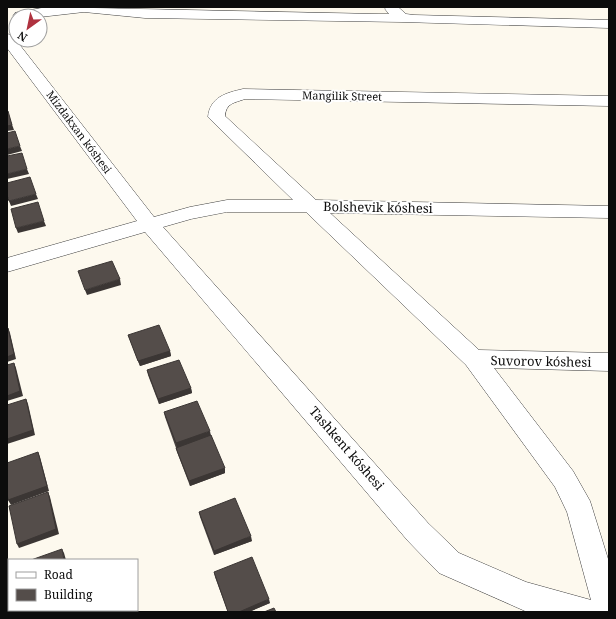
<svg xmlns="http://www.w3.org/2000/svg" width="616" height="619" font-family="'Noto Serif',serif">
<rect width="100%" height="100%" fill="#fdf9ee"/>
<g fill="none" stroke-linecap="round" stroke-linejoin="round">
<g stroke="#3f3f3f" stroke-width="1">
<g id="minor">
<polygon points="47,7 378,14 389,14 385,9 386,7 398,7 406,14 414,15 609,20 609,28 402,22 145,18 84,12 40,17 16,16 16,19 13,16 15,13"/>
<path d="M7,34L12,35L154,217L190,207L227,200H293L208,117C210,97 226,93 243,89L609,96V106L245,99C234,103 226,103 225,116L316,200L609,206V218L330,213L479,350L609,353V371L494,368L573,471L590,501L609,562V612L525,611L439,573L408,541L145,232L7,272V258L137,221L7,48ZM227,212H306L466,365L555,487L567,512L591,600L526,582L459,553L428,523L163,227L191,219Z"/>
</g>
</g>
<use href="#minor" fill="#fff" fill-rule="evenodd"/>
</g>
<g fill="#484240">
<polygon points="128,335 170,351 171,356 140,366"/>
<polygon points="147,370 191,388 192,393 159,404 148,375"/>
<polygon points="164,412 211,435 225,473 190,486 177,452 176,448 165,417"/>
<polygon points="199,512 252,541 214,555 200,517"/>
<polygon points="214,572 270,603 249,612 228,612 215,577"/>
</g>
<g fill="#3b3634">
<polygon points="9,116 14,130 7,131 7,126"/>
<polygon points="20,146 22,151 7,155 7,149"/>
<polygon points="27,169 29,174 7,179 7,174"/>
<polygon points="36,194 38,199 11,206 9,201"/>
<polygon points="44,221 46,226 18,233 16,228"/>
<polygon points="120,279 121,285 87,295 85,290"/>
<polygon points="8,328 10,333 16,359 7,362"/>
<polygon points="170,351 171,356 140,366 138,361"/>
<polygon points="14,363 16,368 23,396 7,401 7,396"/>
<polygon points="191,388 192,393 159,404 158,399"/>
<polygon points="26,399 28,404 35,435 7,444 7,439"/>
<polygon points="210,431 211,436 177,448 176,443"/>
<polygon points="38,452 40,457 49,491 11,505 8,500"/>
<polygon points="225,468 225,473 190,486 189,481"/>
<polygon points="48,492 50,497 59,534 19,548 17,544"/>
<polygon points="251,536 252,541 214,555 214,551"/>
<polygon points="62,549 64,553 66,560 64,560"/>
<polygon points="269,599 270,603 249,612 239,612"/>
</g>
<g fill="#544d4a" stroke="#3b3634">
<polygon points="7,111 8,111 12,125 7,126"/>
<polygon points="15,131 20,146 7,149 7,133"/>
<polygon points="22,153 27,169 7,174 7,156"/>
<polygon points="30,177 36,194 9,201 7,195 7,183"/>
<polygon points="38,202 44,221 16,228 11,209"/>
<polygon points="112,261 120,279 85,290 78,271"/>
<polygon points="159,325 170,351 138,361 128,335"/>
<polygon points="8,328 14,354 7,357 7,329"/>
<polygon points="179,360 191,388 158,399 147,370"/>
<polygon points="14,363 20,391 7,396 7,365"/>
<polygon points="26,399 33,430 7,439 7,405"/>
<polygon points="197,401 210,431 176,443 164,412"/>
<polygon points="211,435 225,468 189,481 176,448"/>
<polygon points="38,452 47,486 8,500 7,494 7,463"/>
<polygon points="48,492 56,529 17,544 9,506"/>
<polygon points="235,498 251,536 214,551 199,512"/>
<polygon points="62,549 64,560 31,560"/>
<polygon points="252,557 269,599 239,612 228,612 214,572"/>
<polygon points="274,608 276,612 264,612"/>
</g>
<g text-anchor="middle" stroke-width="4" stroke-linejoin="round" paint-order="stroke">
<g font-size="11" fill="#0c0c0c" stroke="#fff">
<text transform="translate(342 96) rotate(1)" y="4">Mangilik Street</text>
<text transform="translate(79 132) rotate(53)" y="4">Mizdakxan kóshesi</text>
</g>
<g font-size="13" fill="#0c0c0c" stroke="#fff">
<text transform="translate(378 207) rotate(1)" y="5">Bolshevik kóshesi</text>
<text transform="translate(541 361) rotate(1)" y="5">Suvorov kóshesi</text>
<text transform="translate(347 448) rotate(49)" y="5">Tashkent kóshesi</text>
</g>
</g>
<rect width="616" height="619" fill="none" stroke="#0c0c0c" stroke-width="16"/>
<rect x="8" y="559" width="130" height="52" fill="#ffffff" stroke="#9e9e9e"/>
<rect x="16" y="572" width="20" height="6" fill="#ffffff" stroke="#9e9e9e"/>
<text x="44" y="579" font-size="12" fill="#0c0c0c">Road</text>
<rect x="16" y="589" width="20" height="12" fill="#544d4a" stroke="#9e9e9e"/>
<text x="44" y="599" font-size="12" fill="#0c0c0c">Building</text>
<g transform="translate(28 28) rotate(213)"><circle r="19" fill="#ffffff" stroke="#9e9e9e"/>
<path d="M0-3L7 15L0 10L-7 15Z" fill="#af323f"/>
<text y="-6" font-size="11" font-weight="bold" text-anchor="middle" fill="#0c0c0c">N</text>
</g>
</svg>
